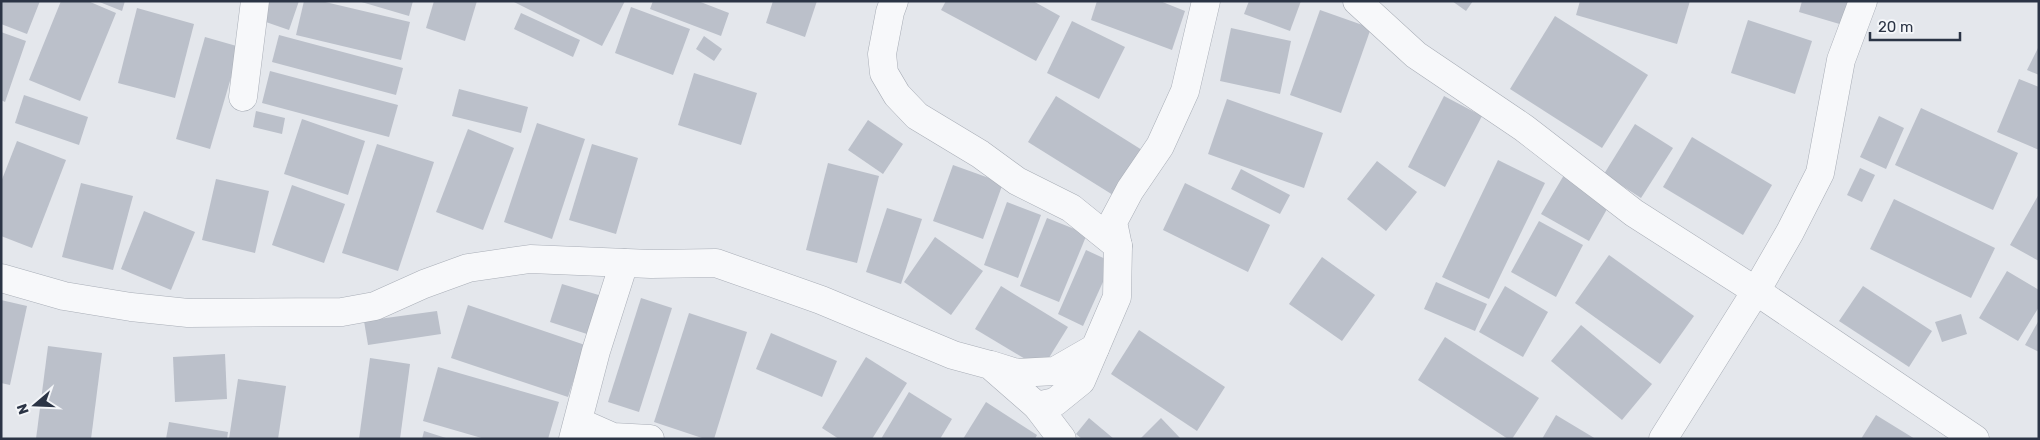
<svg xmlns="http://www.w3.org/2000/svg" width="2040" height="440" font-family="Rubik,sans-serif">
<rect width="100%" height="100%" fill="#e4e7ec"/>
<g fill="#bbc0ca">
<polygon points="1,1 40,1 27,34 1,24"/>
<polygon points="61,1 88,1 116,13 80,101 29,80"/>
<polygon points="97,1 125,1 122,11"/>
<polygon points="269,1 299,1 289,30 263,21"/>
<polygon points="304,1 321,1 410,22 401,60 296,35"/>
<polygon points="358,1 413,1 409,16"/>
<polygon points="434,1 477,1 465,41 426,28"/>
<polygon points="512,1 625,1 602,46"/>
<polygon points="653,1 698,1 729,13 721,36 650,9"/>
<polygon points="773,1 817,1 805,37 766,23"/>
<polygon points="946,1 1033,1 1060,16 1036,61 941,10"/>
<polygon points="1097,1 1160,1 1185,11 1172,50 1091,20"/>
<polygon points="1249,1 1301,1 1290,31 1244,14"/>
<polygon points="1452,1 1473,1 1466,11"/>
<polygon points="1580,1 1690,1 1677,44 1576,15"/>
<polygon points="1802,1 1851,1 1853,28 1799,12"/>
<polygon points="631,7 690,29 673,75 615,53"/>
<polygon points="137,8 194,24 175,98 118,83"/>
<polygon points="1320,10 1371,28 1341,113 1290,95"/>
<polygon points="521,13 580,40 573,57 514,29"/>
<polygon points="1555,16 1648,75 1602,148 1510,89"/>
<polygon points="1748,20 1812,41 1795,94 1731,73"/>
<polygon points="1072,21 1125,47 1099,99 1047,73"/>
<polygon points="1231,28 1291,41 1280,94 1220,81"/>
<polygon points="1,32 26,41 5,102 1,100"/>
<polygon points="279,35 403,68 396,95 272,62"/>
<polygon points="704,36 722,49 714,61 696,49"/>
<polygon points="205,37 240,47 210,149 176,139"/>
<polygon points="2039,46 2039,75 2027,70"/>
<polygon points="270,71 398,105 389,137 262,103"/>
<polygon points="694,73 757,93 741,145 678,125"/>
<polygon points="2019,79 2039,87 2039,150 1997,132"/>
<polygon points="459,89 528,107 521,133 452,116"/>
<polygon points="24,95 88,117 79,145 15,123"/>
<polygon points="1056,96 1142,150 1113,195 1028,142"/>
<polygon points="1444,96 1482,116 1445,187 1408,167"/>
<polygon points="1227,99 1323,133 1304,188 1208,154"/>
<polygon points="1921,108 2018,153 1993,210 1895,165"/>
<polygon points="256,111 285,118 282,134 253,127"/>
<polygon points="1879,116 1904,128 1886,169 1860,157"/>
<polygon points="302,119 365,141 348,195 284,174"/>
<polygon points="868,120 903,144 883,174 848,150"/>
<polygon points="537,123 585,139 552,239 504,222"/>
<polygon points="1635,124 1673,148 1641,198 1604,174"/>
<polygon points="468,129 514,148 483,230 436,212"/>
<polygon points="1692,137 1772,185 1743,235 1663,187"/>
<polygon points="17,141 66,160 32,248 1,236 1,182"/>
<polygon points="377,144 434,162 398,271 342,253"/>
<polygon points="592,144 638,158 616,234 569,220"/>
<polygon points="1498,160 1545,183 1489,299 1442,277"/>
<polygon points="1377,161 1417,192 1386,231 1347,199"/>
<polygon points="828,163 879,176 857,263 806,250"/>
<polygon points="953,165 1003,183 983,239 933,221"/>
<polygon points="1860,168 1875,175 1862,202 1847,195"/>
<polygon points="1241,169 1290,195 1280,214 1231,189"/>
<polygon points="1564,175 1611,202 1589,241 1541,214"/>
<polygon points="216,179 269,191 255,253 202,240"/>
<polygon points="81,183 133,196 113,270 62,257"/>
<polygon points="1185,183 1270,225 1248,272 1163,230"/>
<polygon points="292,185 345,204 324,263 272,245"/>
<polygon points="2039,194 2039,261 2010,245"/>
<polygon points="1894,199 1995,248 1971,298 1870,249"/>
<polygon points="1007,202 1041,215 1018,278 984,265"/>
<polygon points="887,208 922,219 901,284 866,272"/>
<polygon points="144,211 195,232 171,290 121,269"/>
<polygon points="1047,218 1087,234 1059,302 1020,286"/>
<polygon points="1539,221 1583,245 1556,297 1511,272"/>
<polygon points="935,237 983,271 951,315 904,282"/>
<polygon points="1086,250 1112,262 1083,326 1058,314"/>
<polygon points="1609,255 1694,316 1660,364 1575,303"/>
<polygon points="1322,257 1375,295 1342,341 1289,304"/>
<polygon points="2007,271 2039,290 2039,307 2018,341 1979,318"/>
<polygon points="1436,282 1487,304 1475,331 1424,309"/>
<polygon points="562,284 602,296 590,335 550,322"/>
<polygon points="1001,286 1068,327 1042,369 975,329"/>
<polygon points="1505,286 1548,312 1523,357 1479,332"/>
<polygon points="1863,286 1932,331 1909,367 1839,321"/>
<polygon points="641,298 672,308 639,412 608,402"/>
<polygon points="1,300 27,306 10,385 1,383"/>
<polygon points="468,305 585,345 568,397 451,358"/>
<polygon points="437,311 441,334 368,345 364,321"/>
<polygon points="689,313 747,332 714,439 705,439 654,422"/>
<polygon points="1961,314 1967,334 1942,342 1935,322"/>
<polygon points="2039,320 2039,352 2025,345"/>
<polygon points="1581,325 1652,384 1622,420 1551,361"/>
<polygon points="1139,330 1225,387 1197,431 1111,374"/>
<polygon points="771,333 837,361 822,397 756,369"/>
<polygon points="1445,337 1539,398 1512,439 1508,439 1418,380"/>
<polygon points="48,346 102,353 91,439 36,439"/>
<polygon points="225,354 227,399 175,402 173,357"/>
<polygon points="866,357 907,383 872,439 839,439 822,428"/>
<polygon points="370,358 410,364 400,439 359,439"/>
<polygon points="438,367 559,402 548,439 485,439 423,421"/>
<polygon points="238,379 286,386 278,439 229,439"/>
<polygon points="909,392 952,419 940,439 881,439"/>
<polygon points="986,402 1037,435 1035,439 963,439"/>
<polygon points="1556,415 1596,439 1542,439"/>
<polygon points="1876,415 1915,439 1861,439"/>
<polygon points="1089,418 1114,439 1082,439 1076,434"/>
<polygon points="1161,418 1181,439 1140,439"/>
<polygon points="169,422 228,432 227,439 166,439"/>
<polygon points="424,431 446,438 446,439 422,439"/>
</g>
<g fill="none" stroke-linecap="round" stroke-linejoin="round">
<g stroke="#a9aeb7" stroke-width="29">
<g id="minor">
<polyline points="894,1 890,12 882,54 884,73 897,95 917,116 980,154 1017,181 1071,208 1118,246"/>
<polyline points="1357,1 1416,55 1524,128 1634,213 1756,291 1975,439"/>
<polyline points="243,97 255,1"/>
<polyline points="1,278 64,296 131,307 188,313 342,312 375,306 424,284 468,268 530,259 651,264 716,263 821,300 953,355 990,365 1037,406 1062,439"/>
<polyline points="991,365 1017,373 1055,371 1095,348"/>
<polyline points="1037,406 1055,402 1081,381 1117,297 1118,246 1113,222 1130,190 1160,146 1185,91 1206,1"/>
<polyline points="579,422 613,437 650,439"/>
<polyline points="573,439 596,351 624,263"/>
<polyline points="1663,439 1756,291 1790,232 1820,173 1841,60 1863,1"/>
</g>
</g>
<use href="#minor" stroke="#f7f8fa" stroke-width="28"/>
</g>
<rect width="2040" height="440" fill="none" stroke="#2b3445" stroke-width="5"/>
<g transform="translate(35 405) rotate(251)" stroke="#f4f6f9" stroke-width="4" paint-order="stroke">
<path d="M0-4L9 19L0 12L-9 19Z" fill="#2b3445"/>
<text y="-8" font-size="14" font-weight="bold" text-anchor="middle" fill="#2b3445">N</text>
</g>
<path d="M1870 32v8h90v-8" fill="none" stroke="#2b3445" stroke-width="2.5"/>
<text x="1878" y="32" font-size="15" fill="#2b3445" stroke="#f4f6f9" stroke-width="4" paint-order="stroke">20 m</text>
</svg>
